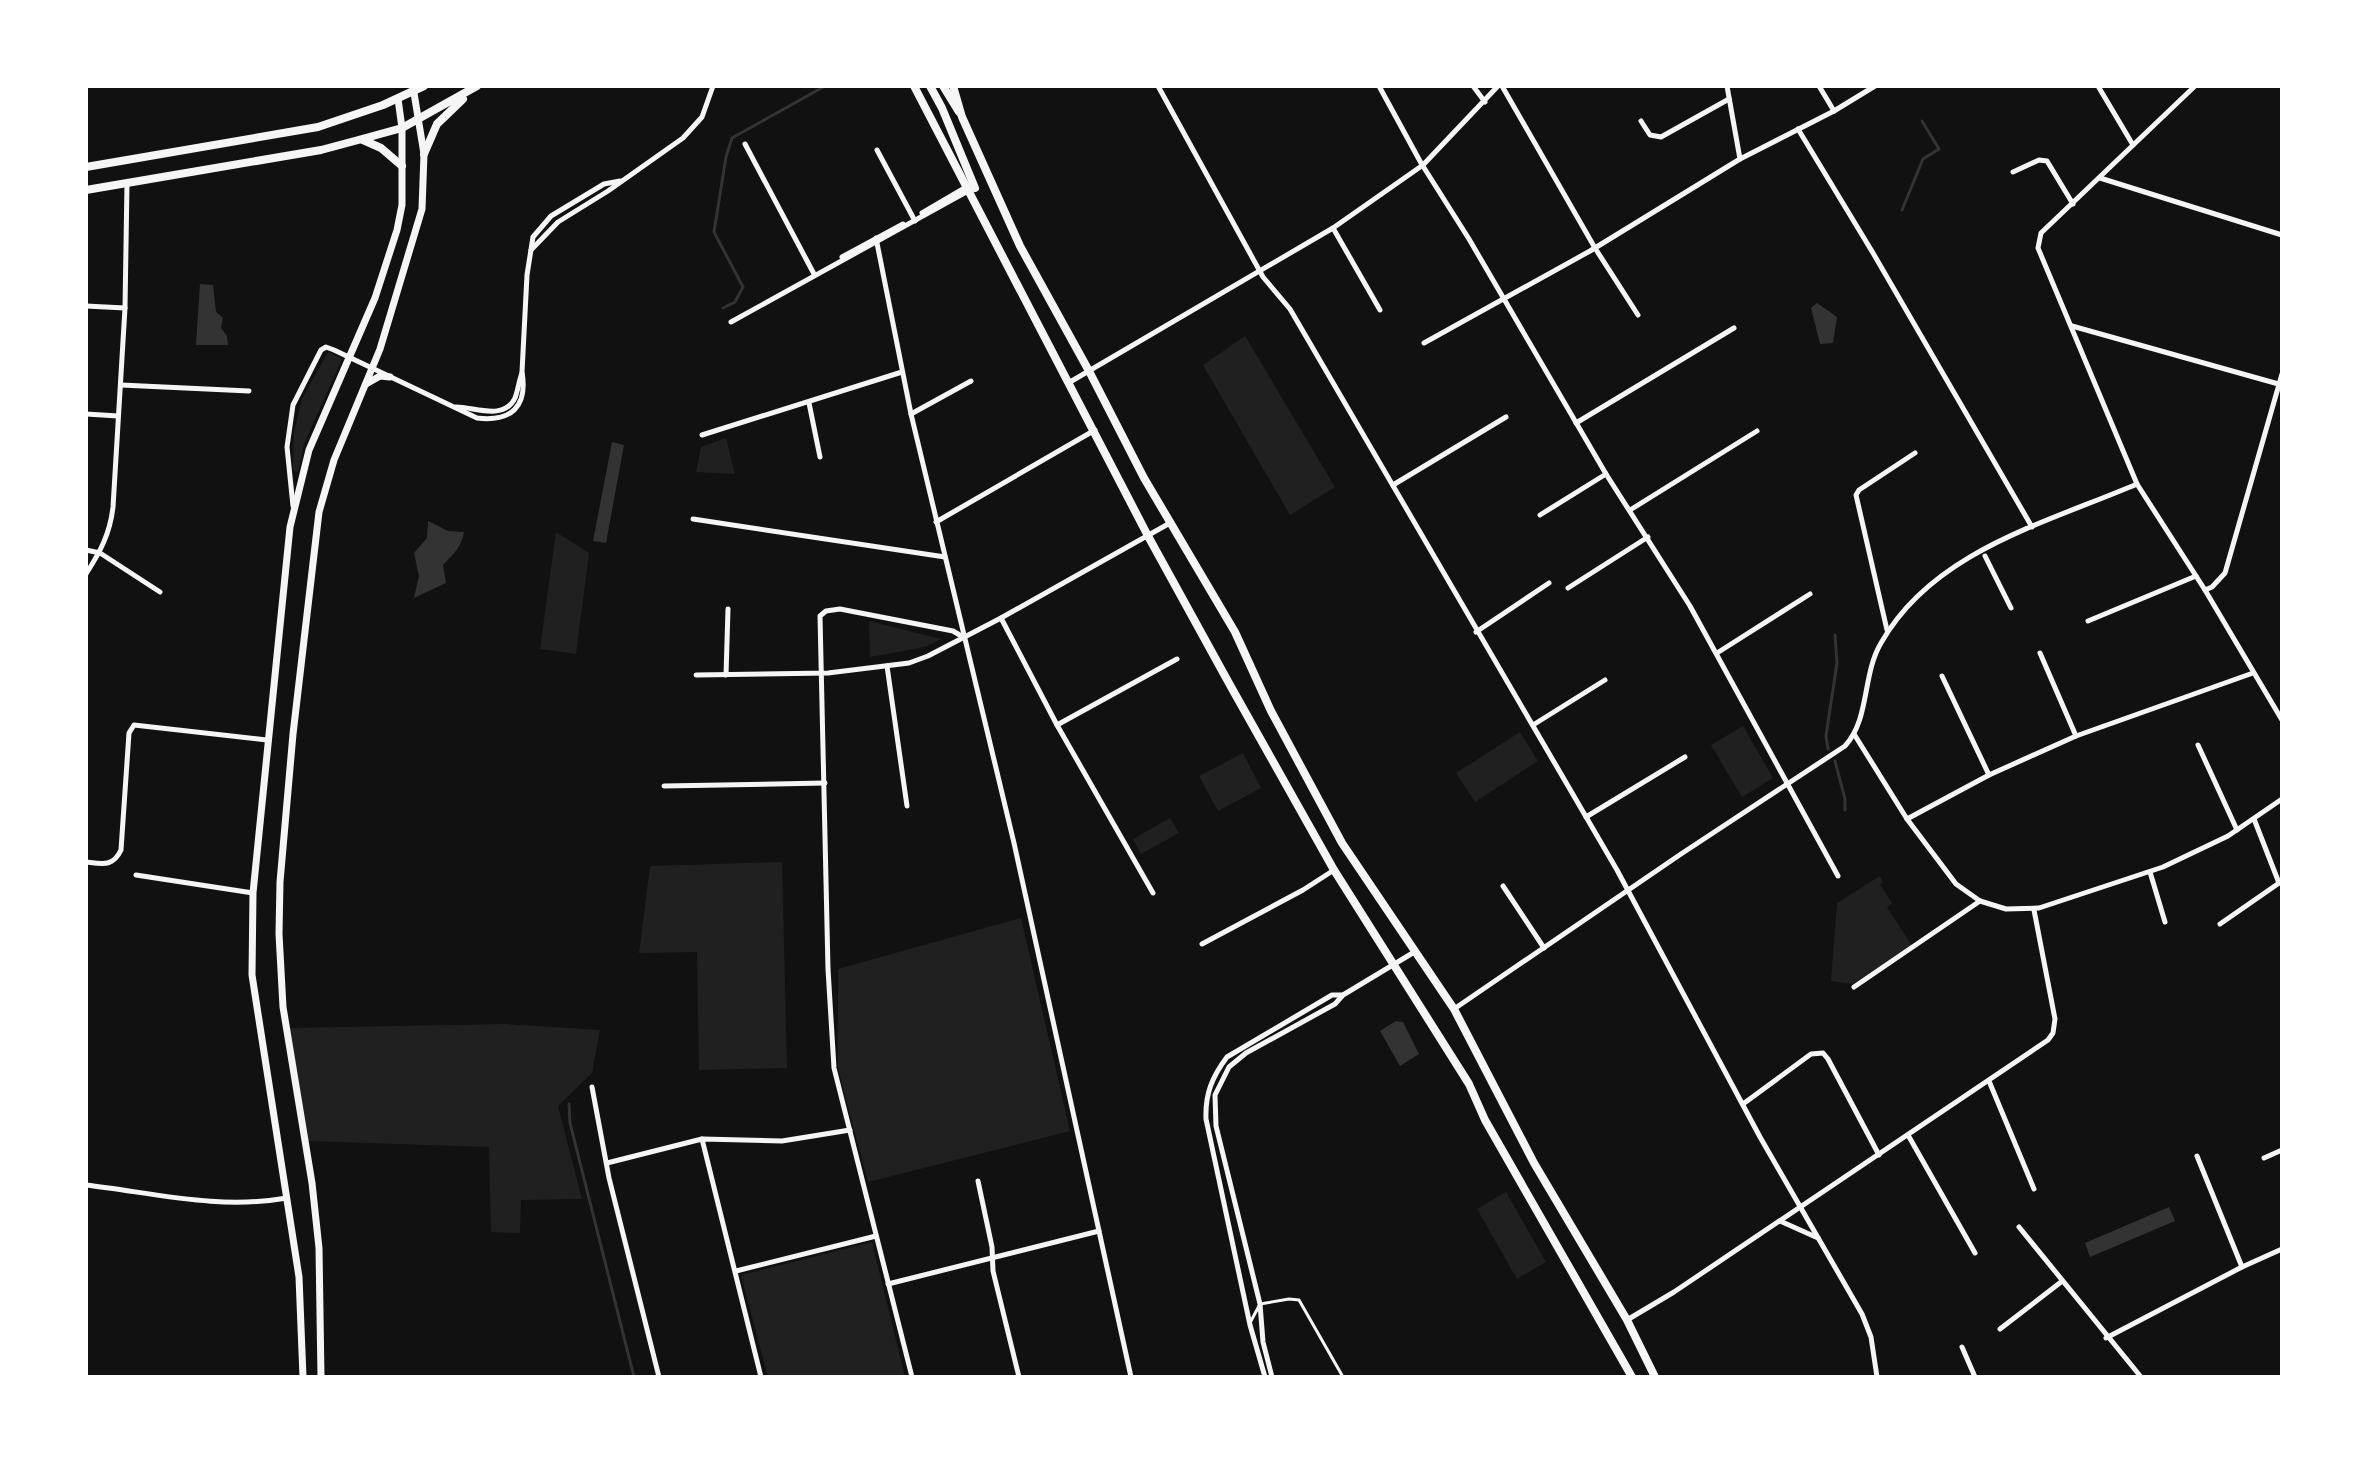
<svg xmlns="http://www.w3.org/2000/svg" width="2368" height="1463" font-family="Signika,sans-serif">
<rect width="100%" height="100%" fill="#111"/>
<g fill="#202020">
<polygon points="1245,336 1335,487 1290,515 1203,365"/>
<polygon points="328,352 342,359 304,444 298,472 293,471 294,432 302,399"/>
<polygon points="726,438 735,474 696,472 701,447"/>
<polygon points="556,532 589,553 576,654 540,649"/>
<polygon points="869,621 941,639 925,647 870,657"/>
<polygon points="1743,726 1773,778 1742,797 1711,745"/>
<polygon points="1520,732 1538,761 1475,802 1456,773"/>
<polygon points="1243,753 1261,788 1218,811 1199,776"/>
<polygon points="1170,818 1179,833 1141,854 1133,839"/>
<polygon points="782,862 787,1068 699,1070 697,952 639,953 650,866"/>
<polygon points="1880,876 1883,882 1880,884 1892,903 1887,907 1912,946 1853,984 1831,981 1837,903"/>
<polygon points="1021,918 1070,1131 868,1182 838,1068 838,969"/>
<polygon points="505,1024 600,1030 592,1073 558,1106 582,1199 521,1200 520,1233 491,1232 489,1147 307,1141 289,1028"/>
<polygon points="1506,1192 1546,1262 1517,1279 1477,1209"/>
<polygon points="872,1242 905,1377 768,1377 741,1275"/>
</g>
<g fill="#333">
<polygon points="200,284 213,285 216,312 223,318 221,328 227,336 228,345 196,345"/>
<polygon points="1817,303 1837,317 1833,343 1820,344 1811,308"/>
<polygon points="612,442 624,445 606,543 593,541"/>
<path d="M428,521L448,531L464,532C461,548 454,553 443,565L446,583L414,598L419,576L414,553L427,538Z"/>
<polygon points="1396,1021 1403,1022 1419,1054 1400,1066 1380,1031"/>
<polygon points="2169,1207 2175,1221 2090,1257 2085,1243"/>
</g>
<g fill="none" stroke-linecap="round" stroke-linejoin="round">
<g stroke="#333" stroke-width="3">
<polyline points="1902,210 1923,159 1939,149 1922,121"/>
<polyline points="723,308 735,302 743,287 714,232 726,157 732,138 825,86"/>
<polyline points="1828,749 1826,736 1837,663 1835,635"/>
<polyline points="1835,761 1845,799 1845,810"/>
<polyline points="569,1104 570,1123 634,1377"/>
</g>
<polyline stroke="#f5f5f5" stroke-width="3" points="1251,1321 1260,1304 1289,1299 1299,1300 1343,1377"/>
<g stroke="#f5f5f5" stroke-width="5">
<polyline points="1158,86 1263,277 1290,309 1617,870 1760,1137 1862,1314 1871,1337 1877,1377"/>
<polyline points="1379,86 1421,163 1469,239 1606,474 1690,606 1838,876"/>
<polyline points="1473,86 1485,102"/>
<polyline points="1502,86 1595,248 1638,315"/>
<polyline points="1727,86 1740,159"/>
<polyline points="1819,86 1834,111"/>
<polyline points="2098,86 2133,145"/>
<polyline points="2195,86 2041,233 2038,248 2137,484 2205,590 2282,720"/>
<polyline points="1641,121 1650,135 1661,137 1729,99"/>
<polyline points="1798,129 1873,253 2032,527"/>
<polyline points="745,144 814,274"/>
<polyline points="877,150 915,221"/>
<polyline points="2013,172 2039,160 2047,161 2073,204"/>
<polyline points="2100,178 2282,235"/>
<polyline points="922,213 968,186"/>
<polyline points="1333,228 1380,310"/>
<polyline points="876,238 911,414 1014,843 1131,1377"/>
<polyline points="531,250 558,222 608,191 683,138 702,117 713,86"/>
<polyline points="842,257 903,224"/>
<polyline points="86,306 125,308"/>
<polyline points="731,322 968,191"/>
<polyline points="2072,326 2282,385"/>
<polyline points="1424,343 1590,251 1740,159 1834,111 1875,86"/>
<polyline points="1070,382 1333,228 1423,165 1498,86"/>
<polyline points="121,385 249,391"/>
<polyline points="809,403 820,457"/>
<path d="M456,407C475,407 504,421 515,398C518,390 519,381 522,373"/>
<polyline points="86,414 118,416"/>
<polyline points="911,414 971,381"/>
<polyline points="1576,423 1734,328"/>
<polyline points="702,435 902,372"/>
<polyline points="1393,485 1506,417"/>
<path d="M293,506L287,447L293,405L321,350L326,347L334,350L477,418C511,422 528,407 522,372L527,275L533,237L551,216L604,184L620,181"/>
<polyline points="1630,510 1757,431"/>
<polyline points="1540,515 1606,474"/>
<polyline points="693,519 945,557"/>
<polyline points="936,522 1095,430"/>
<polyline points="86,550 100,553 160,592"/>
<polyline points="1985,556 2011,608"/>
<path d="M86,574C100,552 110,534 113,507L125,308L127,184"/>
<polyline points="1568,588 1648,537"/>
<polyline points="2205,590 2212,587 2225,573 2282,374"/>
<polyline points="1001,618 1057,725 1153,893"/>
<polyline points="2088,621 2196,576"/>
<polyline points="1887,630 1856,495 1859,490 1915,453"/>
<polyline points="1476,632 1549,583"/>
<polyline points="1717,653 1810,594"/>
<polyline points="2040,653 2076,736"/>
<polyline points="887,666 907,806"/>
<polyline points="696,675 828,673 909,663 928,656 1001,618 1170,523"/>
<polyline points="726,675 728,609"/>
<polyline points="1942,676 1989,775"/>
<polyline points="1057,725 1177,659"/>
<polyline points="1533,725 1605,680"/>
<polyline points="1854,734 1907,819 1956,884 1980,901 2006,909 2039,908 2163,867 2228,836 2282,799"/>
<polyline points="2198,745 2237,830"/>
<polyline points="664,786 825,783"/>
<polyline points="1586,817 1685,757"/>
<polyline points="1907,819 1989,775 2076,736 2253,673"/>
<polyline points="2254,819 2279,883"/>
<path d="M86,862C103,864 113,867 121,850L129,733L134,725L267,740"/>
<polyline points="2150,872 2165,922"/>
<polyline points="136,875 253,893"/>
<polyline points="1503,886 1544,948"/>
<polyline points="2220,924 2282,881"/>
<polyline points="1202,944 1303,890 1334,870"/>
<polyline points="1854,987 1980,901"/>
<path d="M1454,1009L1681,854L1845,746C1870,719 1862,675 1881,643C1933,551 2046,523 2137,484"/>
<polyline points="1989,1081 2034,1189"/>
<polyline points="592,1087 609,1178 659,1377"/>
<polyline points="1743,1104 1811,1054 1823,1053 1828,1059 1879,1155"/>
<polyline points="1908,1135 1975,1253"/>
<polyline points="702,1139 761,1377"/>
<polyline points="2197,1156 2242,1267"/>
<polyline points="2264,1158 2282,1150"/>
<polyline points="607,1163 702,1139 782,1141 850,1130"/>
<polyline points="978,1181 992,1247 993,1271 1019,1377"/>
<path d="M86,1185C154,1193 219,1210 287,1198"/>
<polyline points="1780,1221 1818,1238"/>
<polyline points="2019,1227 2141,1377"/>
<polyline points="736,1271 876,1236"/>
<polyline points="888,1284 1099,1231"/>
<polyline points="1627,1320 1674,1292 2048,1040 2053,1033 2055,1019 2034,910"/>
<polyline points="2000,1329 2061,1282"/>
<polyline points="2106,1338 2242,1267 2282,1249"/>
<polyline points="1962,1347 1975,1377"/>
<polyline points="912,1377 834,1068 828,969 820,616 826,611 840,609 953,631 963,637"/>
<path d="M1265,1377L1250,1325L1206,1119C1205,1094 1212,1077 1227,1057L1332,995H1342"/>
<polyline points="1272,1377 1263,1342 1260,1304 1216,1126 1215,1095 1229,1067 1246,1053 1335,1004 1343,995 1416,951"/>
</g>
<g stroke="#f5f5f5" stroke-width="7">
<polyline points="366,384 380,376 390,377"/>
<polyline points="303,1377 299,1277 252,975 253,893 290,527 309,450 375,298 397,230 402,205 402,128 398,99"/>
<polyline points="321,1377 319,1248 312,1183 283,1007 279,934 280,882 293,734 319,512 334,460 380,349 422,209 424,154 414,93"/>
</g>
<g stroke="#f5f5f5" stroke-width="8">
<polyline points="914,86 1148,536 1230,685 1334,870 1469,1084 1485,1120 1632,1377"/>
<polyline points="930,86 942,108 975,188"/>
<polyline points="943,86 959,112"/>
<polyline points="953,86 962,117 1020,246 1089,371 1144,478 1235,632 1271,711 1342,843 1454,1009 1534,1163 1627,1320 1655,1377"/>
<polyline points="363,140 381,148 402,166"/>
<polyline points="424,154 437,124 463,99"/>
<polyline points="86,167 318,127 383,105 424,86"/>
<polyline points="86,190 321,150 362,139 402,128 477,86"/>
</g>
</g>
<rect width="2368" height="1463" fill="none" stroke="#ffffff" stroke-width="176"/>
</svg>
